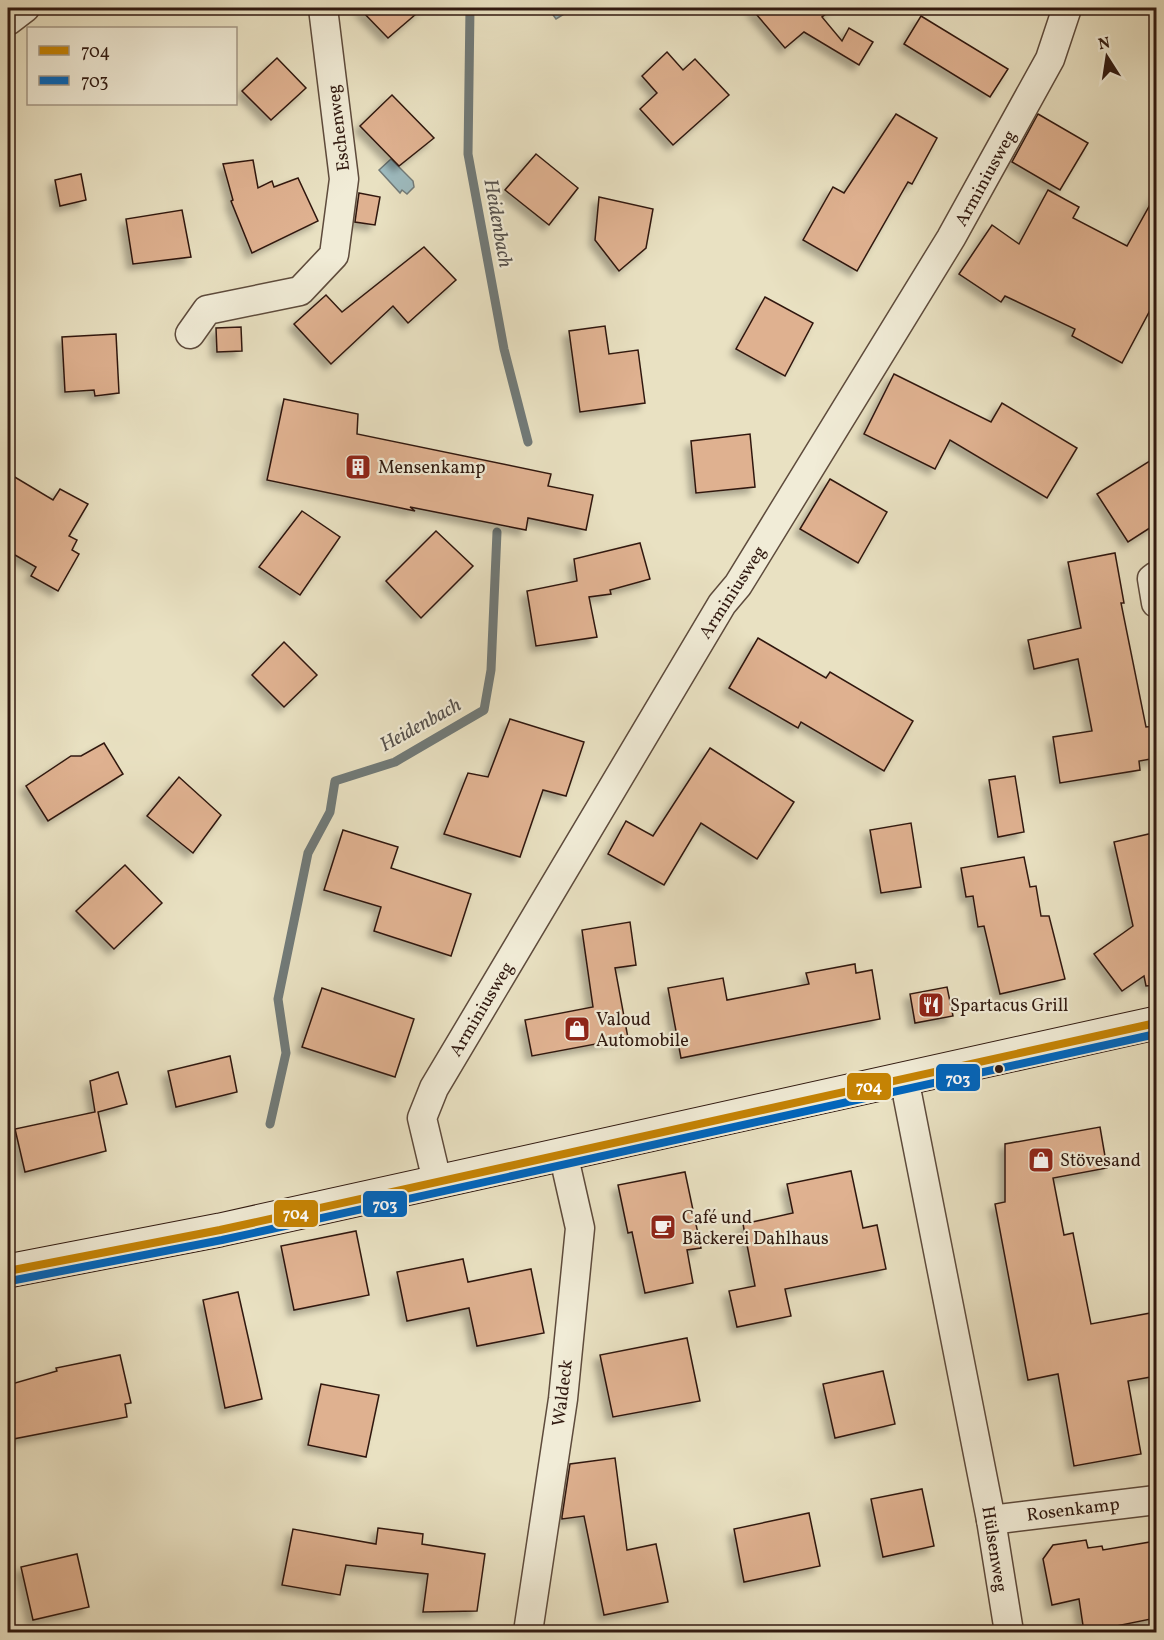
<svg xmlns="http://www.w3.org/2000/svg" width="1164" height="1640" font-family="Vollkorn,serif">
<defs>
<filter id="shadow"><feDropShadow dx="-5.5" dy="5.5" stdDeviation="3" flood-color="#0004"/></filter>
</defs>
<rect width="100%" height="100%" fill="#e9e1c2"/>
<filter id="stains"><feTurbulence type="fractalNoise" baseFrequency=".00333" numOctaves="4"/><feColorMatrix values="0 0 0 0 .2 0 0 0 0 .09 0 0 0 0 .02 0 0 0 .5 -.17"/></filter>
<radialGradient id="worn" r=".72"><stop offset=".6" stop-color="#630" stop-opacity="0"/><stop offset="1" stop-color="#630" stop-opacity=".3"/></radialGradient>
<g fill="#9dbabe" stroke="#717a78" stroke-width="1.5">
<polygon points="548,8 574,8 556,19"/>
<polygon points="391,159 413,181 414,187 407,194 402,190 400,193 379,170"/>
</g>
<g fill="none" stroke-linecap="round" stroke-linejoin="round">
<g stroke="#717a78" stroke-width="9">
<polyline points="470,8 468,154 504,349 528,442"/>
<polyline points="270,1124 286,1053 278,999 308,853 330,812 335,781 395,762 484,710 491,670 497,532"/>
</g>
</g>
<g fill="#dfb190" stroke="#301910" stroke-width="1.5" filter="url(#shadow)">
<polygon points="359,8 423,8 388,38"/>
<polygon points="751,8 834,8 822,17 842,41 849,28 873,42 859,65 804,32 785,48"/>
<polygon points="921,16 1008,69 990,97 904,44"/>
<polygon points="667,52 683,70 695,59 729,95 673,145 640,109 657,93 642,76"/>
<polygon points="277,58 306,88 271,120 242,91"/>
<polygon points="392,95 434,138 399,166 360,126"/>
<polygon points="896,114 937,138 912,184 908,182 857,271 803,240 833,187 844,193"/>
<polygon points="1038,114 1088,143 1060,190 1012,162"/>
<polygon points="536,154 578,188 549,225 505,190"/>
<polygon points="253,160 258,188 272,181 274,187 298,178 318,221 252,253 231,201 233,200 223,164"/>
<polygon points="81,174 86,200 60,206 55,180"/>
<polygon points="1048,190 1079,207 1073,218 1127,246 1156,194 1156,299 1122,363 1072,336 1075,329 1005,296 1001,302 959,274 992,225 1019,244"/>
<polygon points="359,193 380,197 375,225 355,222"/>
<polygon points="599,197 653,209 646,248 619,271 595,240"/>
<polygon points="182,210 191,257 133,264 126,219"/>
<polygon points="424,247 456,280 408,323 393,306 331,364 294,324 326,295 342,312"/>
<polygon points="765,297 813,323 785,376 736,349"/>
<polygon points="605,326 609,354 638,350 645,403 580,412 569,331"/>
<polygon points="241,327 242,351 217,352 216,328"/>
<polygon points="116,334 119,393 95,396 94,390 65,392 62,337"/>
<polygon points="894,374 991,422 1002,403 1077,448 1047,498 950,440 935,469 864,434"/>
<polygon points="284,399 358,414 357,434 551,474 548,486 593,495 586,530 528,518 526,530 410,507 415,511 267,480"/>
<polygon points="750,434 755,487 696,493 691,441"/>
<polygon points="1156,457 1156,524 1128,542 1097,494"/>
<polygon points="8,473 53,500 60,489 88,504 69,536 77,540 72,550 79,554 58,591 31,576 36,567 8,551"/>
<polygon points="830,479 887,512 858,563 800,529"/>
<polygon points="302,511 340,537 300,595 259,567"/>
<polygon points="436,531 473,566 421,618 386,581"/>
<polygon points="640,543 650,579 610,590 611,594 589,597 597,637 536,646 527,591 577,581 574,559"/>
<polygon points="1115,553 1124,603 1121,603 1146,727 1156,726 1156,758 1139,761 1140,770 1060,783 1053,737 1092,731 1078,659 1034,669 1028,640 1081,628 1068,562"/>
<polygon points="758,638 826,678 830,672 913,721 884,771 801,722 798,728 729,688"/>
<polygon points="284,642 317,675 284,707 252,675"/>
<polygon points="510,719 584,742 566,796 543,790 520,857 444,834 468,773 488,777"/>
<polygon points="104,743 123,774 48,821 26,786 71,756 81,756"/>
<polygon points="710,748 794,802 757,859 701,823 664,885 608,854 626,821 653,836"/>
<polygon points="1015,776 1024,832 998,837 989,780"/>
<polygon points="179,777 221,815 193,853 147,816"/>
<polygon points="911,823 921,887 881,893 870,830"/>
<polygon points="343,830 398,847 391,868 471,894 451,956 374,931 381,907 324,890"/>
<polygon points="1153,833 1156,847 1156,985 1146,986 1144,976 1122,991 1094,954 1133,926 1114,842"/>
<polygon points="1024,857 1030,887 1036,886 1041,916 1049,916 1065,979 1000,994 984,926 978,927 973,896 966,897 961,868"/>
<polygon points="125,865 162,903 114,949 76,911"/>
<polygon points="630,922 636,965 615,968 628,1038 532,1056 525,1020 593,1007 582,930"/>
<polygon points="855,964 856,973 872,970 880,1019 681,1058 668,988 723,978 727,1000 809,984 806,973"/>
<polygon points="947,987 953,1016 915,1023 910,994"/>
<polygon points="322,988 414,1019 395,1077 302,1047"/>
<polygon points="230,1056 237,1092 176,1107 168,1071"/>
<polygon points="118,1072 127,1104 98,1112 106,1151 25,1172 15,1129 95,1112 90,1081"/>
<polygon points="1100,1127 1107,1168 1053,1178 1064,1235 1073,1233 1091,1324 1156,1312 1156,1376 1128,1381 1141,1454 1074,1466 1058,1374 1028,1380 995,1204 1005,1202 1005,1144"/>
<polygon points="851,1171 863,1228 877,1225 886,1269 785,1289 791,1316 737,1327 729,1291 755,1286 743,1224 793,1213 787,1184"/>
<polygon points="685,1172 701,1248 687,1250 693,1283 645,1293 632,1232 628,1233 618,1185"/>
<polygon points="356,1231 369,1295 294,1310 281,1246"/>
<polygon points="463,1259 468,1282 531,1269 544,1333 477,1346 469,1308 407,1321 397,1272"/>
<polygon points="238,1292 262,1399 225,1408 203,1300"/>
<polygon points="687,1338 700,1401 613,1417 600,1355"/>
<polygon points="120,1355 131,1403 125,1404 127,1417 8,1440 8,1385 57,1371 56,1368"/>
<polygon points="883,1371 895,1424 835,1438 823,1384"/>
<polygon points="321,1384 379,1395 366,1457 308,1445"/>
<polygon points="615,1458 627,1550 656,1544 668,1602 604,1615 584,1516 562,1519 562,1517 570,1464"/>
<polygon points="922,1489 934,1546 883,1557 871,1499"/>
<polygon points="809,1513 820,1566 744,1582 734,1529"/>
<polygon points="378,1528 423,1534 422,1544 485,1554 477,1611 423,1612 428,1574 346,1565 340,1595 282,1585 293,1529 376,1544"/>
<polygon points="1086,1540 1088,1548 1102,1546 1103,1550 1156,1541 1156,1618 1111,1627 1112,1632 1084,1632 1079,1599 1052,1605 1043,1559 1053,1545"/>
<polygon points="77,1554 89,1607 33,1620 21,1567"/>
</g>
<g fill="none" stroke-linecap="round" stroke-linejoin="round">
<g stroke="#5e4b3c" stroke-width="31">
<g id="street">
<polyline points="8,21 25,8"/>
<polyline points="190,334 207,310 300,291 334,255 344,179 323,8"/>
<polyline points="1156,576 1152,579 1156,603"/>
<polyline points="904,1078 991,1520 1009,1632"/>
<polyline points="437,1181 422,1118 434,1088 722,604 738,585 951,238 1050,59 1067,8"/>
<polyline points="991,1520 1156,1500"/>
<polyline points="528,1632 563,1399 580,1228 563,1153"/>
</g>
</g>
<g stroke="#301910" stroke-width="35">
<polyline id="secondary" points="8,1271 220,1230 1156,1023"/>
</g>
<use href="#street" stroke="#f1ecd7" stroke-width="28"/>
<use href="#secondary" stroke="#f1ecd7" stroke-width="33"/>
<g stroke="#f1ecd7" stroke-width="12">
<polyline id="bus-1" points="8,1271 220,1230 1156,1023"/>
</g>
<g stroke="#f1ecd7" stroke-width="12">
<polyline id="bus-2" points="10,1281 222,1240 1156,1034"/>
</g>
<use href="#bus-1" stroke="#c58304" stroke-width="8"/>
<use href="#bus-2" stroke="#0065bd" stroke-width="8"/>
</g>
<defs>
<g id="building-square" transform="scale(1.35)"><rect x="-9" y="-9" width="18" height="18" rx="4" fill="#8f2418" stroke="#f1ecd7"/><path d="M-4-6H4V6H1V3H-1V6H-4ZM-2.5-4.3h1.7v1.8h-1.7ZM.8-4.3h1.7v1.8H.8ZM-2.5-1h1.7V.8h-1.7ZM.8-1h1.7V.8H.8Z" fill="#fff"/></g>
<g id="restaurant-square" transform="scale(1.35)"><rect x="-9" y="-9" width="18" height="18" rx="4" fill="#8f2418" stroke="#f1ecd7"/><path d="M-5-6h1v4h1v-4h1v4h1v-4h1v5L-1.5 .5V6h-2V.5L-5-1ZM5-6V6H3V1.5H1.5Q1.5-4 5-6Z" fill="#fff"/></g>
<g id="shop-square" transform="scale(1.35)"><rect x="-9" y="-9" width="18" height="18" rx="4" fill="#8f2418" stroke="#f1ecd7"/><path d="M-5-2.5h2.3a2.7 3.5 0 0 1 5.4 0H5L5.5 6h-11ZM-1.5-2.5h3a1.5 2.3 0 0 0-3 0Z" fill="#fff"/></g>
<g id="cafe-square" transform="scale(1.35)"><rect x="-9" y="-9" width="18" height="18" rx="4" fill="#8f2418" stroke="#f1ecd7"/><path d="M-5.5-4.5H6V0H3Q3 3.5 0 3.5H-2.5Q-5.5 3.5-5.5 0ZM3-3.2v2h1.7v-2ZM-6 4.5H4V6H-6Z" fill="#fff"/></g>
</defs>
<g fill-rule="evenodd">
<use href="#building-square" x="358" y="467"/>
<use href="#restaurant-square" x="931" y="1005"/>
<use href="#shop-square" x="577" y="1029"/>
<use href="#shop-square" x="1041" y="1160"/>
<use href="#cafe-square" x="663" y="1227"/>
</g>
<circle fill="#301910" stroke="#f1ecd7" stroke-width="2" cx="999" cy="1069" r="5"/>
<g text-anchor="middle" stroke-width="4.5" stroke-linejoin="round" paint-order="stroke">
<g font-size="18" fill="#301910" stroke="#f1ecd7">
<text transform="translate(338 128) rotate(-97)" y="6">Eschenweg</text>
<text transform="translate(985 178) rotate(-61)" y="6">Arminiusweg</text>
<text transform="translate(732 592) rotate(-57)" y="6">Arminiusweg</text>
<text transform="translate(481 1009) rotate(-59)" y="6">Arminiusweg</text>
<text transform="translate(562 1393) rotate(-83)" y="6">Waldeck</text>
<text transform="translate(1073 1509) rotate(-7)" y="6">Rosenkamp</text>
<text transform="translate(995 1549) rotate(81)" y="6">Hülsenweg</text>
</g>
<g font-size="18" fill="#301910" stroke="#f1ecd7" text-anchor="start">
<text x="378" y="473">Mensenkamp</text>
<text x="950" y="1011">Spartacus Grill</text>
<text x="596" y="1025">Valoud<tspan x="596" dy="21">Automobile</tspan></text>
<text x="1060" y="1166">Stövesand</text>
<text x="682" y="1223">Café und<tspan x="682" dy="21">Bäckerei Dahlhaus</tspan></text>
</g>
<g font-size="20" font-style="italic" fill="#56514d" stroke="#f1ecd7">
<text transform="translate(499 223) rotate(80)" y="7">Heidenbach</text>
<text transform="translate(420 724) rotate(-29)" y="7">Heidenbach</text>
</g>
</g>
<g stroke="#f1ecd7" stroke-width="2">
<rect x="935" y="1063" width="46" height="29" rx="6" fill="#0065bd"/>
<rect x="846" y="1072" width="46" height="29" rx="6" fill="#c58304"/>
<rect x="362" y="1190" width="46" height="28" rx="6" fill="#0065bd"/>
<rect x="273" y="1199" width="46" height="29" rx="6" fill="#c58304"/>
</g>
<g font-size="16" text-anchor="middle" font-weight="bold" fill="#fff">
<text x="958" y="1084">703</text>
<text x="869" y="1092">704</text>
<text x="385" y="1210">703</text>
<text x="296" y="1219">704</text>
</g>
<rect width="1164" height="1640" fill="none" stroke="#e9e1c2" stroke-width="30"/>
<rect x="9" y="9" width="1146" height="1622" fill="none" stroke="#301910" stroke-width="3"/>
<rect x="15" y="15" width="1134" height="1610" fill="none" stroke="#301910" stroke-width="1.5"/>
<rect x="27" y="27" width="210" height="78" fill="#f1ecd7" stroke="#a49887" stroke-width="1.5"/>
<rect x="39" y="46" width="30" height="9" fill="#c58304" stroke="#a49887" stroke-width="1.5"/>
<text x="81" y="57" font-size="18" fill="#301910">704</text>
<rect x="39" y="76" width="30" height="9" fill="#0065bd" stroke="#a49887" stroke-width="1.5"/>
<text x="81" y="87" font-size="18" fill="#301910">703</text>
<g transform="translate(1107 57) rotate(348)" stroke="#f1ecd7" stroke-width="4.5" paint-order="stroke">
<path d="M0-4.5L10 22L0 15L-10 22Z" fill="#301910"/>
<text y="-9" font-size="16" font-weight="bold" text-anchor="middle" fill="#301910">N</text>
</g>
<rect width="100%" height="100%" filter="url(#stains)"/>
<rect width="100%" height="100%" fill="url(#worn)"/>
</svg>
